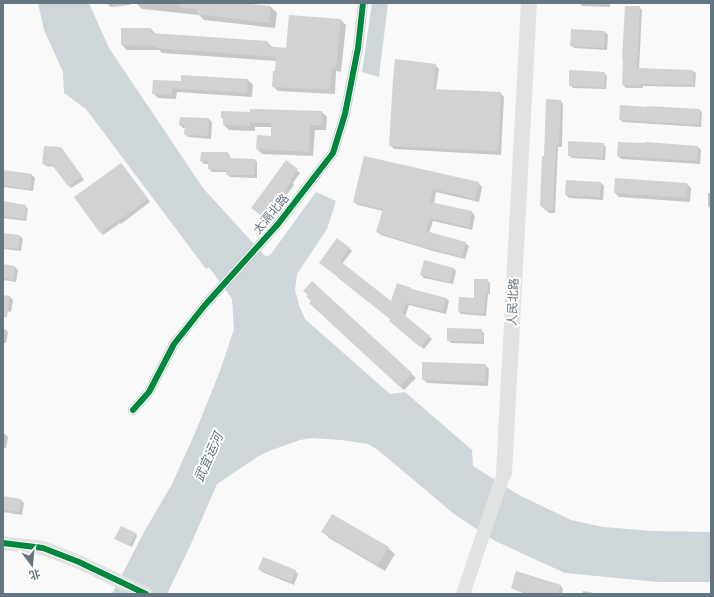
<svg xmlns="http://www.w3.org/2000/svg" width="714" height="597" font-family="Rubik,'Noto Sans SC',sans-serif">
<rect width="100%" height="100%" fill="#f9f9f9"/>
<g fill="#ced6d9">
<polygon points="38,3 89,3 109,48 203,188 265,256 268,256 271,254 316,192 336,201 327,229 297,274 295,290 299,305 305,319 390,394 405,392 472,450 473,466 519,495 571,520 603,527 653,531 711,532 711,582 659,582 565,573 495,541 454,514 378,450 368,444 341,440 312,438 300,440 269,451 257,457 217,484 191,544 167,594 112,594 144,532 172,484 195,433 220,371 234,329 232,299 209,267 206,269 86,109 64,93 63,72 44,30"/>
<polygon points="372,3 388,3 379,77 362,72"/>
</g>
<g fill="#0003">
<polygon points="106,3 130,3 130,5 111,7"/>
<polygon points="136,3 234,3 271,7 277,13 275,28 204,20 199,15 142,9"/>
<polygon points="579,3 610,3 610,7 582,6"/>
<polygon points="639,7 642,10 639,69 693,71 696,73 695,87 643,86 643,88 626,88 623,85"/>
<polygon points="341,20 346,25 341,72 336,71 335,94 278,91 273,86 277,61 162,53 159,50 127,50 122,45 151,29 156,34 267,42 272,47 287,49"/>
<polygon points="605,32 608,35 607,50 574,48 571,45"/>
<polygon points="435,65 439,69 436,90 500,93 504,97 501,155 394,149 390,145"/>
<polygon points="604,73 607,76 606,89 573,88 570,85"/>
<polygon points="182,76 248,80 253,85 252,97 177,92 176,99 158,98 153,93 182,82"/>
<polygon points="560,101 563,103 562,147 558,147 555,213 549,213 541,205 545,157"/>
<polygon points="699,110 702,112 701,127 623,122 620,119"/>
<polygon points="322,112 327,117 326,130 315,130 313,156 262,154 257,149 272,137 272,127 255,127 255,131 229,130 224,125 224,120 222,118"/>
<polygon points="209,119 212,122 211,139 188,137 185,134 185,128 183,128 180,125"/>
<polygon points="603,144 606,147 605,160 572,158 569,155"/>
<polygon points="698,147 701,150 700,164 621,159 618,156"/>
<polygon points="63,152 84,180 71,188 55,167 46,166 43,163"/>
<polygon points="228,153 230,156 230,159 255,160 257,162 257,178 230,177 227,174 227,172 212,172 209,169 209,164 204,164 201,161"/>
<polygon points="365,157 478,183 482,187 479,202 436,192 434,204 472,212 475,216 472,230 433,221 429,233 465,243 469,246 465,259 433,251 381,235 377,232 383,211 358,205 354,202"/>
<polygon points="286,161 300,173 293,183 294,185 268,220 255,210"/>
<polygon points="124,167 150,202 121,224 120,223 103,235 101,232"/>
<polygon points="3,171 32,175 35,178 33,191 3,187"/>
<polygon points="601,183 604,186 603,200 569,198 566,195"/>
<polygon points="687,184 691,188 690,202 619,197 615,193"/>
<polygon points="708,193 711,193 711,209 708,206"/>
<polygon points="3,202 25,206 28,209 26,221 3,218"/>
<polygon points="3,234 20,236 23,239 21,251 3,249"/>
<polygon points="349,248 352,251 342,264 391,302 411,289 446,298 449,301 446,314 409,305 405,317 432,339 424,349 393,323 391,319 323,265"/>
<polygon points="3,265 15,267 18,270 16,282 3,280"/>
<polygon points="453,268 456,271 453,284 424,278 421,275"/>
<polygon points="487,280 490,283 490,294 488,294 486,316 461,314 459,312 475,299"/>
<polygon points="312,283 416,378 404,390 314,307 309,295"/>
<polygon points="3,296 10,297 13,300 11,312 3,310"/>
<polygon points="3,329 5,329 8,332 6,343 3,343"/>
<polygon points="481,330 484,333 484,344 451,343 448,340"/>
<polygon points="485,365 489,369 488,386 427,383 423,379"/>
<polygon points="3,434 5,434 8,437 6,448 3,448"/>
<polygon points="3,497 21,500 24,503 22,515 3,512"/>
<polygon points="332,515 388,548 395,554 385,571 329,538 323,532"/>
<polygon points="121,527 136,534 137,536 132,547 117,540"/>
<polygon points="259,569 295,571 298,574 294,585 262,572"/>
<polygon points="561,586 563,589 562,594 526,594 515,590 512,588"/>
<polygon points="583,591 600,594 583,594"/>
</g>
<g fill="#d0d2d3">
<polygon points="180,3 242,3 271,6 269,23 197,14 198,9 180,8"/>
<polygon points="625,6 640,6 637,68 693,70 693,85 640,84 640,86 622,85 623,60 622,60"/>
<polygon points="289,15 341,19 336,67 332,67 330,90 272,87 273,71 275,71 276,57 156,48 156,46 121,45 121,28 151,28 151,33 268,41 267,46 286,48"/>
<polygon points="571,29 605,31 604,48 570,46"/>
<polygon points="395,59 436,64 433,89 501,92 498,151 389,146 393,79"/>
<polygon points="569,70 605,72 604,87 569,86"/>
<polygon points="181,75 248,79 247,93 172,88 172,95 152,94 153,80 181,81"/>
<polygon points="546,99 561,100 559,144 556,144 553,211 545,210 540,205 542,156 544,156"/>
<polygon points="620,105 647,107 647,106 700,109 699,125 619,120"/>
<polygon points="250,109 322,111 322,125 310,125 309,152 256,149 257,135 271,136 271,123 250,122 250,126 223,125 223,118 221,118 221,111 250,112"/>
<polygon points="180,117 209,118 208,136 184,135 185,125 179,125"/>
<polygon points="568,141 604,143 603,158 568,156"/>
<polygon points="618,142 645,143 645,142 698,146 697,161 617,156"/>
<polygon points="44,146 61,147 82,176 68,186 52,165 42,164"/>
<polygon points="201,152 228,152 228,158 255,159 254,175 226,175 226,170 208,169 208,161 200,161"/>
<polygon points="364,156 479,182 475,199 433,189 430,202 472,211 469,227 430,218 426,231 466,242 462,257 428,248 376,232 383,209 353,202"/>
<polygon points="286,160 298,169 290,180 292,181 265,218 251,208"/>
<polygon points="121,163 148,199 117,222 117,221 100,233 74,197"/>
<polygon points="3,170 32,174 30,189 3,185"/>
<polygon points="615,178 687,183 686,198 614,193"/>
<polygon points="566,180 601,182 600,197 565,195"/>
<polygon points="3,201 26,205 24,219 3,216"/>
<polygon points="3,233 20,235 18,249 3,247"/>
<polygon points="337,238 350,248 340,261 391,301 397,283 412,288 411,289 446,298 443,311 406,303 402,313 430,336 420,347 389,321 390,319 338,278 338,277 319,263"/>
<polygon points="424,260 454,268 450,282 420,275"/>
<polygon points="3,264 15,266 13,280 3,278"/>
<polygon points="474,279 488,279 488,292 486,292 484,314 458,312 459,297 474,298"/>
<polygon points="312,281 412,373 400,387 309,303 311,301 306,296 308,295 303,291"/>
<polygon points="3,295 10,296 7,317 3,317"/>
<polygon points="447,328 482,329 482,341 447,341"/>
<polygon points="422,362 486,364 485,382 422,380"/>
<polygon points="3,496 21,499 19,512 3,510"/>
<polygon points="332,514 389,547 378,565 321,532"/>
<polygon points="121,526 136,533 130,546 114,539"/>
<polygon points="263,557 296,570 291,582 258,569"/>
<polygon points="516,571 561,585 558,594 530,594 511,588"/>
</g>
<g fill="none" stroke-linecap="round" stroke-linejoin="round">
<polyline stroke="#cecfd0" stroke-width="10" points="133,410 149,392 174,344 205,305 278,224 333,153 345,114 358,48 363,3"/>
<g stroke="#e1e2e2" stroke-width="14">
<polyline points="3,543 43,548 79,562 146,594"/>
<polyline points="463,594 504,473"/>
</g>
<polyline stroke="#e1e2e2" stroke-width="16" points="504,473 529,3"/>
<g stroke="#fff" stroke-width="8">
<g id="cycleway">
<polyline points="133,410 149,392 174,344 205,305 278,224 333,153 345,114 358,48 363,3"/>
<polyline points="3,543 43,548 79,562 146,594"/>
</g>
</g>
<use href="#cycleway" stroke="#00873e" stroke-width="6"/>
</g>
<g text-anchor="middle" stroke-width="4" stroke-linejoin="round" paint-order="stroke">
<g font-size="12" fill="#657683" stroke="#fff">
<text transform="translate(271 214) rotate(-50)" y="4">太滆北路</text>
<text transform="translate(513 302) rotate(-87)" y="4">人民北路</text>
</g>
<g font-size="13" font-style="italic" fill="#60757c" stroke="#fff">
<text transform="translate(208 457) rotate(-66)" y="5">武宜运河</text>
</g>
</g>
<rect width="714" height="597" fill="none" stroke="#657683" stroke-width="8"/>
<g transform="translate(32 565) rotate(164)" stroke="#ffffff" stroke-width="3" paint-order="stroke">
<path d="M0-3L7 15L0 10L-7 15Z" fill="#657683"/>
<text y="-6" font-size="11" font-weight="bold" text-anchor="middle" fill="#657683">北</text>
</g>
</svg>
